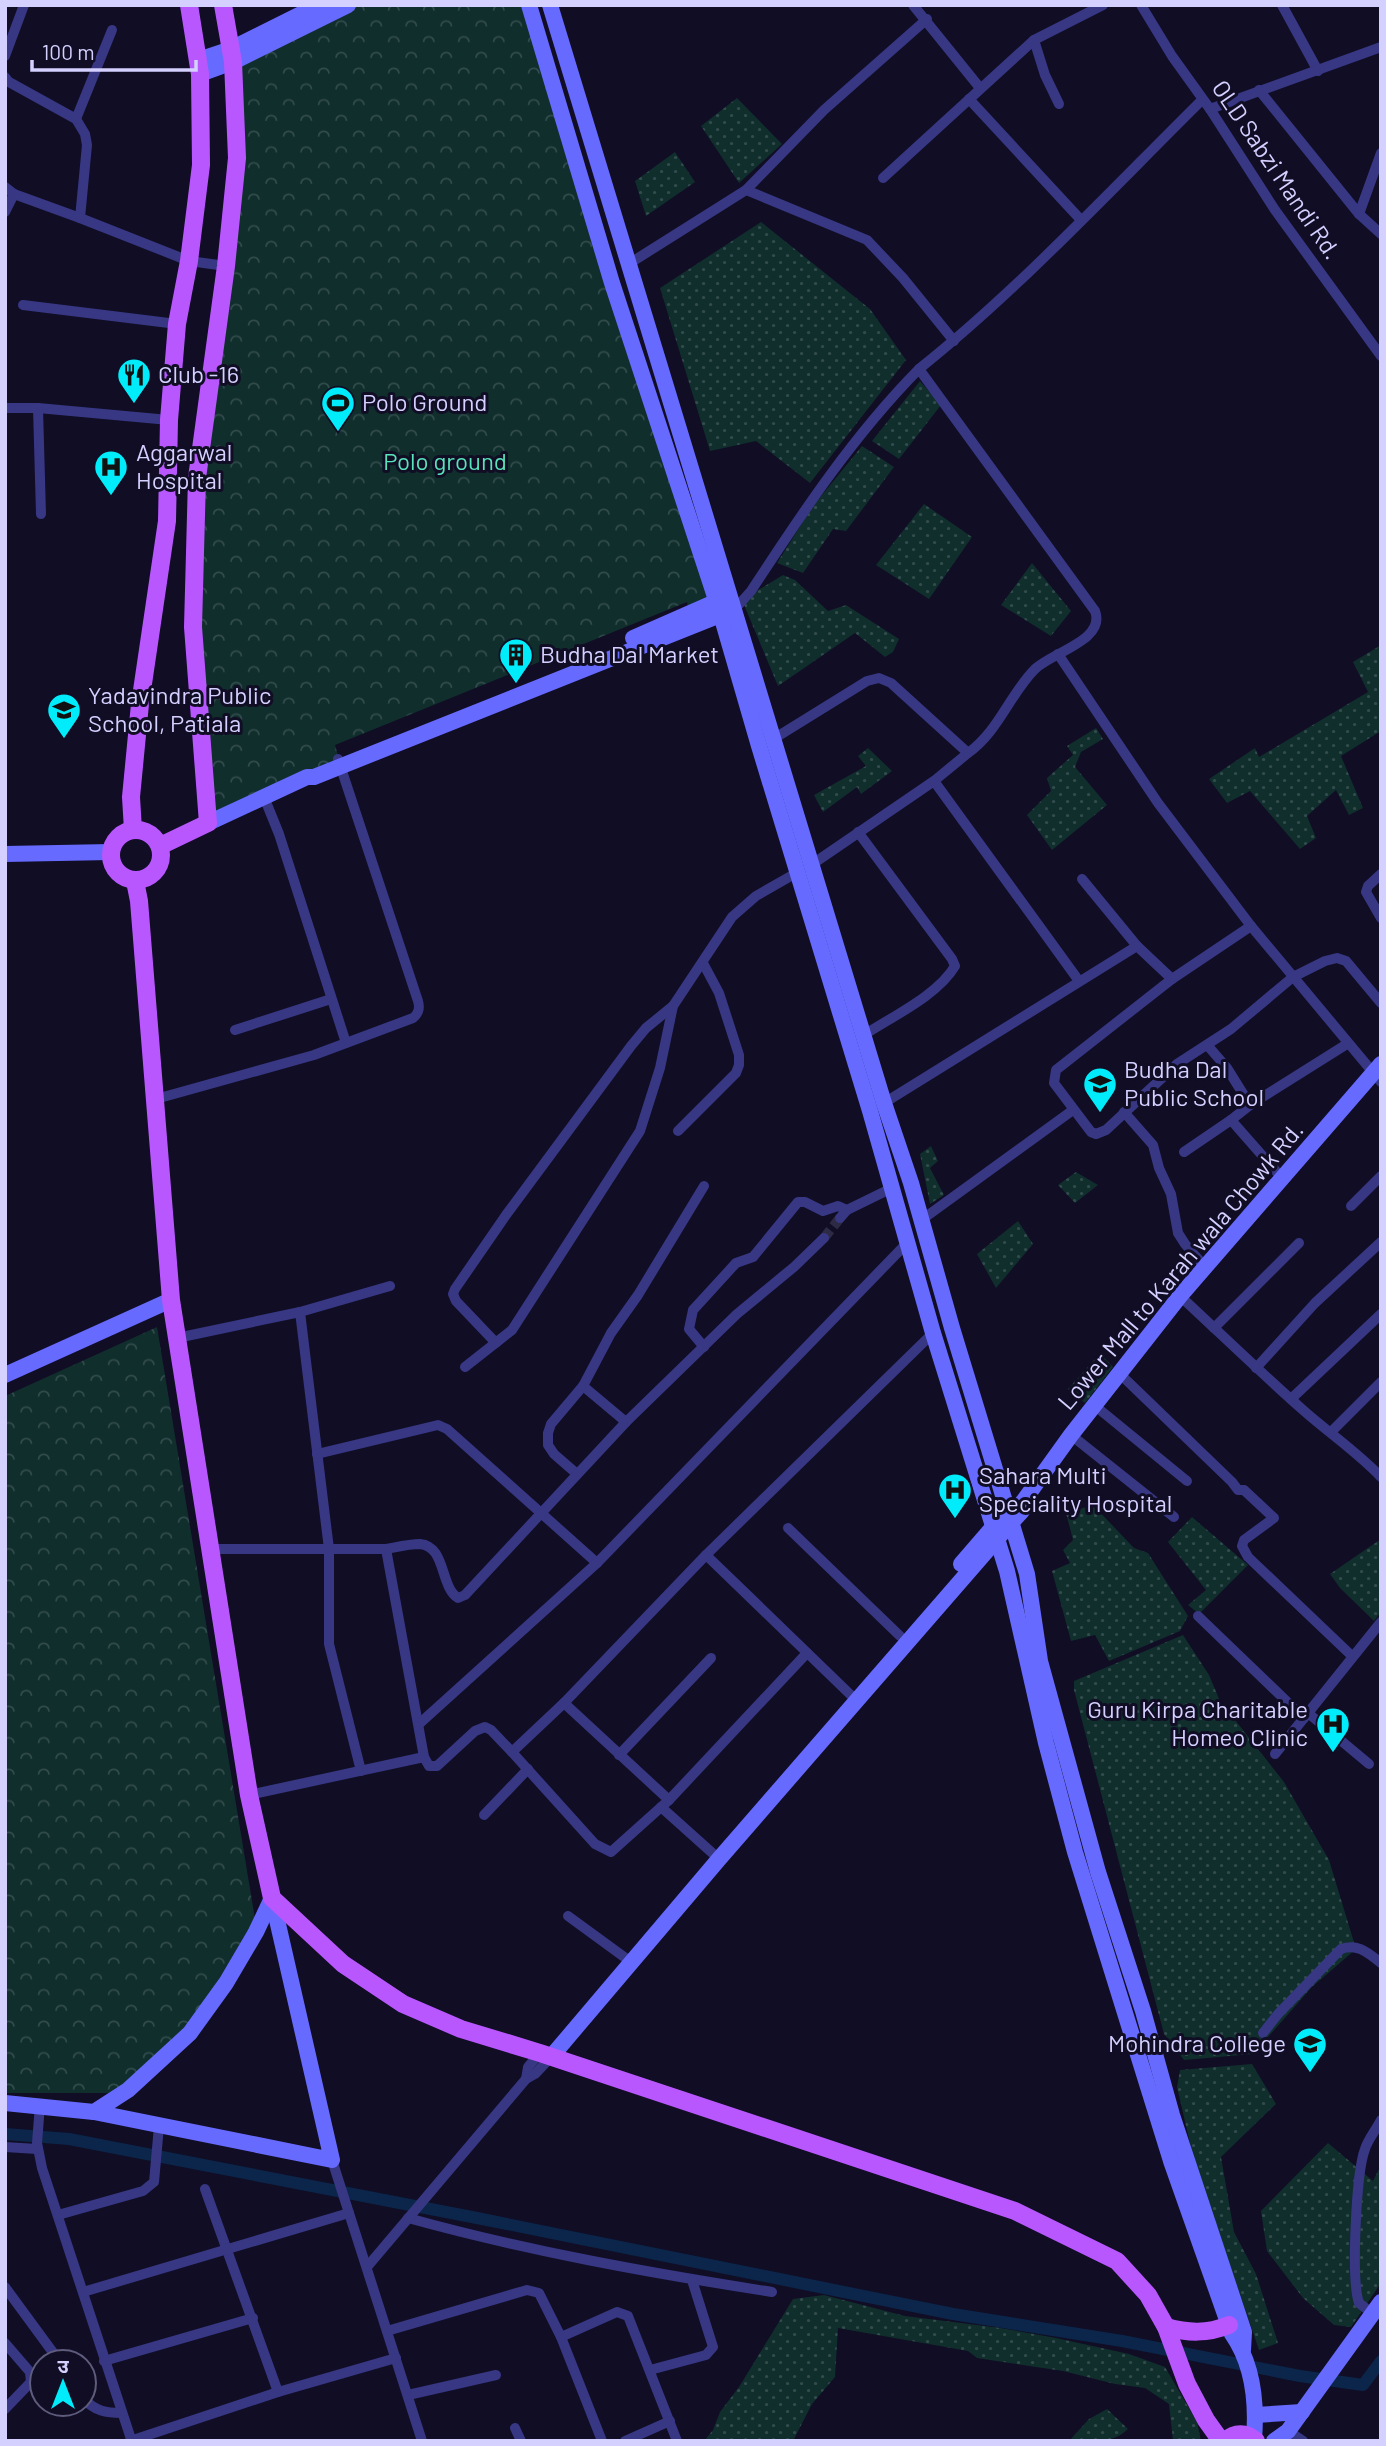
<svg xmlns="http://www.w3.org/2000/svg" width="1386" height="2446" font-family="Barlow,'Noto Sans Devanagari',sans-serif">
<defs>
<pattern id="grass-dots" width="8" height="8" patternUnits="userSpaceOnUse" patternTransform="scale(1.75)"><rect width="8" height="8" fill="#102e2c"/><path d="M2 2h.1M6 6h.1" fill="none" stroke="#324b4c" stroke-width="1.8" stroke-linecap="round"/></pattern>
<pattern id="forest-crowns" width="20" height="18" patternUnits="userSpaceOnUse" patternTransform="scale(1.75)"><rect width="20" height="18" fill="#102e2c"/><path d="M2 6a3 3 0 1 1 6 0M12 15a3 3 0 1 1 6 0" fill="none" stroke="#324b4c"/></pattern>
</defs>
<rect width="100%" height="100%" fill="#100d24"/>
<g fill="url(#grass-dots)">
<polygon points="737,98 782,144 739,183 701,126"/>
<polygon points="675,152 695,182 646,216 635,181"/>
<polygon points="761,222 870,309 906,360 810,483 756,441 710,451 660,288"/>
<polygon points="920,381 941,405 899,459 872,441"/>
<polygon points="862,446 894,467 846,531 833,529 803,573 777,563 813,506"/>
<polygon points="924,504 972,537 929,599 876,565"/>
<polygon points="1032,563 1071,611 1051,636 1001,605"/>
<polygon points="783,575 795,580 828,611 846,605 899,639 893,652 885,657 855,633 778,686 742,600"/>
<polygon points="1381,645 1381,731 1341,756 1363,808 1349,815 1336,790 1307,816 1316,838 1300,849 1250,791 1227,803 1209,779 1255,748 1259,757 1368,692 1353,662"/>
<polygon points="1096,728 1103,739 1081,752 1075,767 1107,805 1052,850 1027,815 1051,791 1047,778 1073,755 1067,746"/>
<polygon points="868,748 892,771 861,794 857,787 823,812 814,795 866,766 858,756"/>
<polygon points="931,1146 938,1161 930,1168 944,1195 930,1204 920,1154"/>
<polygon points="1076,1172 1098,1185 1075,1203 1058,1185"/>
<polygon points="1018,1221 1033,1244 996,1288 977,1254"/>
<polygon points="1100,1353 1113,1367 1085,1403 1068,1389"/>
<polygon points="1093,1505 1134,1548 1148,1553 1188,1616 1180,1631 1109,1661 1095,1635 1071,1641 1052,1571 1070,1563 1063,1550 1073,1540 1066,1513"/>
<polygon points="1192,1517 1248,1565 1199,1614 1188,1605 1206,1590 1168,1542"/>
<polygon points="1381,1539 1381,1612 1374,1621 1340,1588 1330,1574"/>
<polygon points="1183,1635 1209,1675 1220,1701 1284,1782 1329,1860 1356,1949 1312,1987 1253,2054 1184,2060 1164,2034 1074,1690 1074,1681"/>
<polygon points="1252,2064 1276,2104 1221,2157 1234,2232 1256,2274 1278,2343 1259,2350 1194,2160 1177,2087 1180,2070"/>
<polygon points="1328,2143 1373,2181 1381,2165 1381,2283 1351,2327 1334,2325 1303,2298 1267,2251 1261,2211"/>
<polygon points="824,2295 905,2316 1001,2328 1056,2338 1129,2354 1165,2367 1197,2422 1201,2441 1173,2441 1169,2404 1145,2388 1115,2384 1063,2371 977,2358 968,2351 838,2328 835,2377 812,2404 793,2441 704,2441 713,2430 720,2412 739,2387 793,2299"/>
<path d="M1107,2409L1128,2429C1112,2445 1091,2441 1069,2441L1089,2419Z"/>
</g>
<g fill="url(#forest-crowns)">
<polygon points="351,5 523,5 725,601 689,612 687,602 335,745 342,769 213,821 193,627 197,478 226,266 233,62"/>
<polygon points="157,1327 255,1919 190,2027 123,2093 5,2093 5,1396"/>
</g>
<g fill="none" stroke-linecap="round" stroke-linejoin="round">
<polyline stroke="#0b264a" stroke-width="12" points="5,2134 69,2139 477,2218 953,2314 1122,2341 1300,2376 1363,2385 1381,2361"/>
<polyline stroke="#2d2a45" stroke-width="10" stroke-dasharray="10 5" stroke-linecap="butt" points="824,1238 840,1218"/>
<g stroke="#373784" stroke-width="10">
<polyline points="913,5 980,88"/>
<polyline points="1141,5 1172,56 1210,109 1275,210 1381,356"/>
<polyline points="1282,5 1318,71"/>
<polyline points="1034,40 1045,75 1059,104"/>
<polyline points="5,56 24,5"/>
<polyline points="5,77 9,82 76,119 85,134 87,145 80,218 189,261 226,266"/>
<polyline points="1259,90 1359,214 1381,234"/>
<polyline points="969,99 1081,220"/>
<polyline points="1210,109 1381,47"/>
<polyline points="76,119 112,30"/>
<polyline points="883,178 1034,40 1103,5"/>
<polyline points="5,187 14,194 5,212"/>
<polyline points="746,190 867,240 903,278 954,341"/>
<polyline points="14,194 80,218"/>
<polyline points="1359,214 1381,153"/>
<polyline points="627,265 746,190 824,110 927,19"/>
<polyline points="23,305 177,324"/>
<polyline points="5,408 38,408 169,420"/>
<polyline points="38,408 41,514"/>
<path d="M735,609L751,591C802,513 853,436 919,369"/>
<polyline points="1058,654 1158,803 1251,926 1381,1082"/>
<polyline points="775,738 867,681 879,678 891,683 968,753 934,781 814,863"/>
<path d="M968,753C998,732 1010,694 1035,669C1053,652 1106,640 1095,611L919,369C1019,289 1110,191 1202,100"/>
<polyline points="934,781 1079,981"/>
<polyline points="264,797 279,834 346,1043"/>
<path d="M858,832L952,959L955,966C938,995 893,1016 864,1035"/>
<polyline points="1381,874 1368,886 1366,892 1381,918"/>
<polyline points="1082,879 1137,946 1172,979"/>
<polyline points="1251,926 1172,979 1056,1070 1054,1083 1091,1132 1096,1134 1106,1130 1177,1064 1231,1029 1293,977 1325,961 1337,958 1346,961 1381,1003"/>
<polyline points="235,1030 331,999"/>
<polyline points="1208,1046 1227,1068 1250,1105"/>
<path d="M156,1099L314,1055L413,1018C419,1013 420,1008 418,1001L338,759"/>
<polyline points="884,1103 1137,946"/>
<polyline points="1124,1112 1153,1145 1159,1168 1171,1194 1178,1233 1185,1244 1205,1267"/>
<polyline points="1231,1120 1250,1105 1347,1044"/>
<polyline points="678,1131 736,1073 739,1065 739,1055 719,993 703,963"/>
<polyline points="1184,1152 1231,1120 1282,1178"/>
<polyline points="1351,1206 1381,1176"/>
<polyline points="840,1218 847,1210 892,1188"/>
<polyline points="920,1221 1073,1110"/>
<path d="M1180,1296C1221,1334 1261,1373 1303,1410C1329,1433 1357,1452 1381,1477"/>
<polyline points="300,1312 329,1549 329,1644 361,1771"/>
<polyline points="1214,1328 1299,1243"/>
<polyline points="177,1338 300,1312 390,1286"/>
<polyline points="496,1343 456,1301 453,1294 455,1289 506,1215 631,1046 646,1028 673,1006 732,917 756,896 798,872"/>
<polyline points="704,1347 689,1329 693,1310 736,1263 753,1257 798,1202 805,1202 823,1211 838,1206 847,1210"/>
<polyline points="465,1367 512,1330 640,1131 660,1068 673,1006"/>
<polyline points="1256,1368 1315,1303 1381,1242"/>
<polyline points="1119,1373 1232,1482 1238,1490 1244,1490 1274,1518 1244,1540 1242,1546 1248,1557 1352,1656"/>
<polyline points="583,1386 626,1422"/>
<polyline points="1291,1399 1381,1314"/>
<polyline points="1094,1405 1187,1481"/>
<polyline points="1331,1432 1381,1382"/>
<polyline points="1071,1435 1174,1517"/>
<polyline points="317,1454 438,1425 447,1429 597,1563"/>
<polyline points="577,1474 554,1454 548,1445 548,1433 551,1424 583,1386 611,1333 638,1295 704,1186"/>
<polyline points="788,1528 900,1636"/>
<polyline points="210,1549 386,1549 424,1757"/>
<path d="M386,1549C397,1547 409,1544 420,1544C446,1546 440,1587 458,1598L465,1595L626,1422L737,1314L794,1267L824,1238"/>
<polyline points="706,1555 857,1701"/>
<polyline points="1198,1616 1304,1718"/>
<polyline points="564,1703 669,1800"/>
<polyline points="1308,1713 1369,1764"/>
<polyline points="419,1724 597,1563 907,1243"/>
<polyline points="512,1752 564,1703 706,1555 933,1333"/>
<polyline points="1275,1754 1381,1622"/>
<polyline points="619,1755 711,1658"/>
<polyline points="249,1795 424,1757 429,1766 437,1766 475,1731 485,1727 491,1730 512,1752 595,1844 611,1852 669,1800 807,1653"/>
<polyline points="661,1807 719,1859"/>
<polyline points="484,1815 528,1769"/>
<polyline points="568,1916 631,1962"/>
<path d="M1263,2033L1278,2014L1341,1949C1358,1943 1368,1953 1381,1963"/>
<polyline points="526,2079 528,2067 540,2053"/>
<polyline points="40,2105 37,2143 42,2168 131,2439"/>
<polyline points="5,2147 37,2149"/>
<polyline points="332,2160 422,2441"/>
<polyline points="205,2189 278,2392"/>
<polyline points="58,2215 143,2191 154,2182 159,2126"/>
<path d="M408,2218C527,2251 650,2273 772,2292"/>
<polyline points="367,2267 526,2079 535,2074 551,2057"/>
<polyline points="5,2287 60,2362"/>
<polyline points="83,2292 349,2213"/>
<path d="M1373,2314L1359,2303C1351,2280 1356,2173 1365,2149C1368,2139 1376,2130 1381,2120"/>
<polyline points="387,2331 527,2290 539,2293 561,2337 602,2441"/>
<polyline points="561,2337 617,2312 628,2316 677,2441"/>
<polyline points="5,2343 30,2372 31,2382 5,2409"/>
<polyline points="104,2361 253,2318"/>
<polyline points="650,2370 706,2355 713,2347 692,2280"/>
<polyline points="408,2395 496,2375"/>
<path d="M84,2399C95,2411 106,2413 122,2413"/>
<polyline points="515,2428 521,2441"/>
<polyline points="1288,2431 1303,2441"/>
<polyline points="130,2441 278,2392 396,2358"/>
<polyline points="625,2441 670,2421"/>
</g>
<g stroke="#676aff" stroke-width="16">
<path d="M529,5L612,283L721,615L759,746L870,1111L933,1333L1007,1571L1046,1743L1075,1852L1171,2161L1232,2334C1253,2364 1257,2402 1254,2439"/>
<path d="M550,5C659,372 775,736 884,1103L911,1183L952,1328L1027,1574L1040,1661L1098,1872L1143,2011L1172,2115L1244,2332L1243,2350"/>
<polyline points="198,60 231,49 319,5"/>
<polyline points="200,74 233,62 348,5"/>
<polyline points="633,638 724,598"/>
<polyline points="208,823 307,777 314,777 730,611"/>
<polyline points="5,854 111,852"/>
<polyline points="5,1375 171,1300"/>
<polyline points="961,1564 999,1520"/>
<polyline points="551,2057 719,1859 1011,1523 1022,1511 1022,1503 1071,1435 1180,1296 1381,1064"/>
<polyline points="5,2103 94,2112 128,2090 190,2033 226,1983 256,1932 272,1898"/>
<polyline points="94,2112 332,2160 272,1898"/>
<polyline points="1256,2415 1302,2412"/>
<polyline points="1274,2441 1288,2431 1381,2302"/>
</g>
<g stroke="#b957ff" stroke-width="18">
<circle cx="136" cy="855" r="25"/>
<polyline points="133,830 131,797 140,704 167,521 169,420 177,324 189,261 201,165 200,74 189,5"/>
<polyline points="160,846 208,823 193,627 197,478 226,266 237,158 233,62 223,5"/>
<polyline points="135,881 139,901 171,1300 249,1795 272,1898 343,1964 403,2004 461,2029 540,2053 1015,2211 1117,2261 1148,2295 1166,2327 1187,2384 1206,2420 1221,2441"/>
<path d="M1166,2327C1188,2333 1207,2334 1229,2325"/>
<path d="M1225,2441C1235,2432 1246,2432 1256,2441"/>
</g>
</g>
<defs>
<g id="restaurant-pin" transform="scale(1.75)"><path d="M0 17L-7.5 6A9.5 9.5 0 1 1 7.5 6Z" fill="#00ecfb" stroke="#100d24"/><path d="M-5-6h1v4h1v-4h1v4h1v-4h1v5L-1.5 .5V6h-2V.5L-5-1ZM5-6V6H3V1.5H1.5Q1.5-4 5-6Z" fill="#111"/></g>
<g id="stadium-pin" transform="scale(1.75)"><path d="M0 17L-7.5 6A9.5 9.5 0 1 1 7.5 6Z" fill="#00ecfb" stroke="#100d24"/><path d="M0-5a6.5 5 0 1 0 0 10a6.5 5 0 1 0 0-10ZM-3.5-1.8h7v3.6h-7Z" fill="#111"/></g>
<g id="hospital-pin" transform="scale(1.75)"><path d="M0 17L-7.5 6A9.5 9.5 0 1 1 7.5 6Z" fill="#00ecfb" stroke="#100d24"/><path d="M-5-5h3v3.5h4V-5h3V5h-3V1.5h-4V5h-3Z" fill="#111"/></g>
<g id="building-pin" transform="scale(1.75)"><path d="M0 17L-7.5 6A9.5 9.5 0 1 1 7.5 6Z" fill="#00ecfb" stroke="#100d24"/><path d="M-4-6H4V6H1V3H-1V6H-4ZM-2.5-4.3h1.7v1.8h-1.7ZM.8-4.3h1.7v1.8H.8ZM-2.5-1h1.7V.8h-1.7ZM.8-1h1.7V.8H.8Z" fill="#111"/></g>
<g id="school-pin" transform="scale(1.75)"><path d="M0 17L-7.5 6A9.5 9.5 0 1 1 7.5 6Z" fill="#00ecfb" stroke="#100d24"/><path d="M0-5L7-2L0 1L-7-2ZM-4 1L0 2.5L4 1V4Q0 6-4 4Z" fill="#111"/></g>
<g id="university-pin" transform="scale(1.75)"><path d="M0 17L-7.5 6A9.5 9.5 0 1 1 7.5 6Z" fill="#00ecfb" stroke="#100d24"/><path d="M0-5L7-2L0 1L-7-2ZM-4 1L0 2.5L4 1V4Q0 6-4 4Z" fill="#111"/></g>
</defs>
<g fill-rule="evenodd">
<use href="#restaurant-pin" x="134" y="375"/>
<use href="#stadium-pin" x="338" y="403"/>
<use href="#hospital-pin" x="111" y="467"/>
<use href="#building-pin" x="516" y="655"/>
<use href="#school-pin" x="64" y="710"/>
<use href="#school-pin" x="1100" y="1084"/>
<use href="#hospital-pin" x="955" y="1490"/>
<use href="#hospital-pin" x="1333" y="1724"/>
<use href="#university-pin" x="1310" y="2044"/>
</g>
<g text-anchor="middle" stroke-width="6" stroke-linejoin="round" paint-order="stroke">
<g font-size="24" fill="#d4d0ff" stroke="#100d24">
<text transform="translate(1276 170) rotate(56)" y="8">OLD Sabzi Mandi Rd.</text>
<text transform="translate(1181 1266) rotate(-50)" y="8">Lower Mall to Karah wala Chowk Rd.</text>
</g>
<g font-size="24" fill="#d4d0ff" stroke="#100d24" text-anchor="start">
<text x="158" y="383">Club -16</text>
<text x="362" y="411">Polo Ground</text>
<text x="136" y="461">Aggarwal<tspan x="136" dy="28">Hospital</tspan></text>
<text x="540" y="663">Budha Dal Market</text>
<text x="88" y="704">Yadavindra Public<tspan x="88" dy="28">School, Patiala</tspan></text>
<text x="1124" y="1078">Budha Dal<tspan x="1124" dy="28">Public School</tspan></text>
<text x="979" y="1484">Sahara Multi<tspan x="979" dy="28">Speciality Hospital</tspan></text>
<text x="1308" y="1718" text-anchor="end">Guru Kirpa Charitable<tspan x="1308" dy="28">Homeo Clinic</tspan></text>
<text x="1286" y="2052" text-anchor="end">Mohindra College</text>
</g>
<g font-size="24" fill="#58e3ba" stroke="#100d24">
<text x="445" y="470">Polo ground</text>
</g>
</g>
<rect width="1386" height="2446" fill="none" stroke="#d4d0ff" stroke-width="14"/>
<g transform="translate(63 2383)"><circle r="33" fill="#100d24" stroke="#5e5b7c" stroke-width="2"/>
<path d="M0-5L12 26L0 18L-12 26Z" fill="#00ecfb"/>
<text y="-10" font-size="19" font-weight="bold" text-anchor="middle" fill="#d4d0ff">उ</text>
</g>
<path d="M32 60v10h164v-10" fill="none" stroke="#d4d0ff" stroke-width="3.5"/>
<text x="42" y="60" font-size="21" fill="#d4d0ff" stroke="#100d24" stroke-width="5" paint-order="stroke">100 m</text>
</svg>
